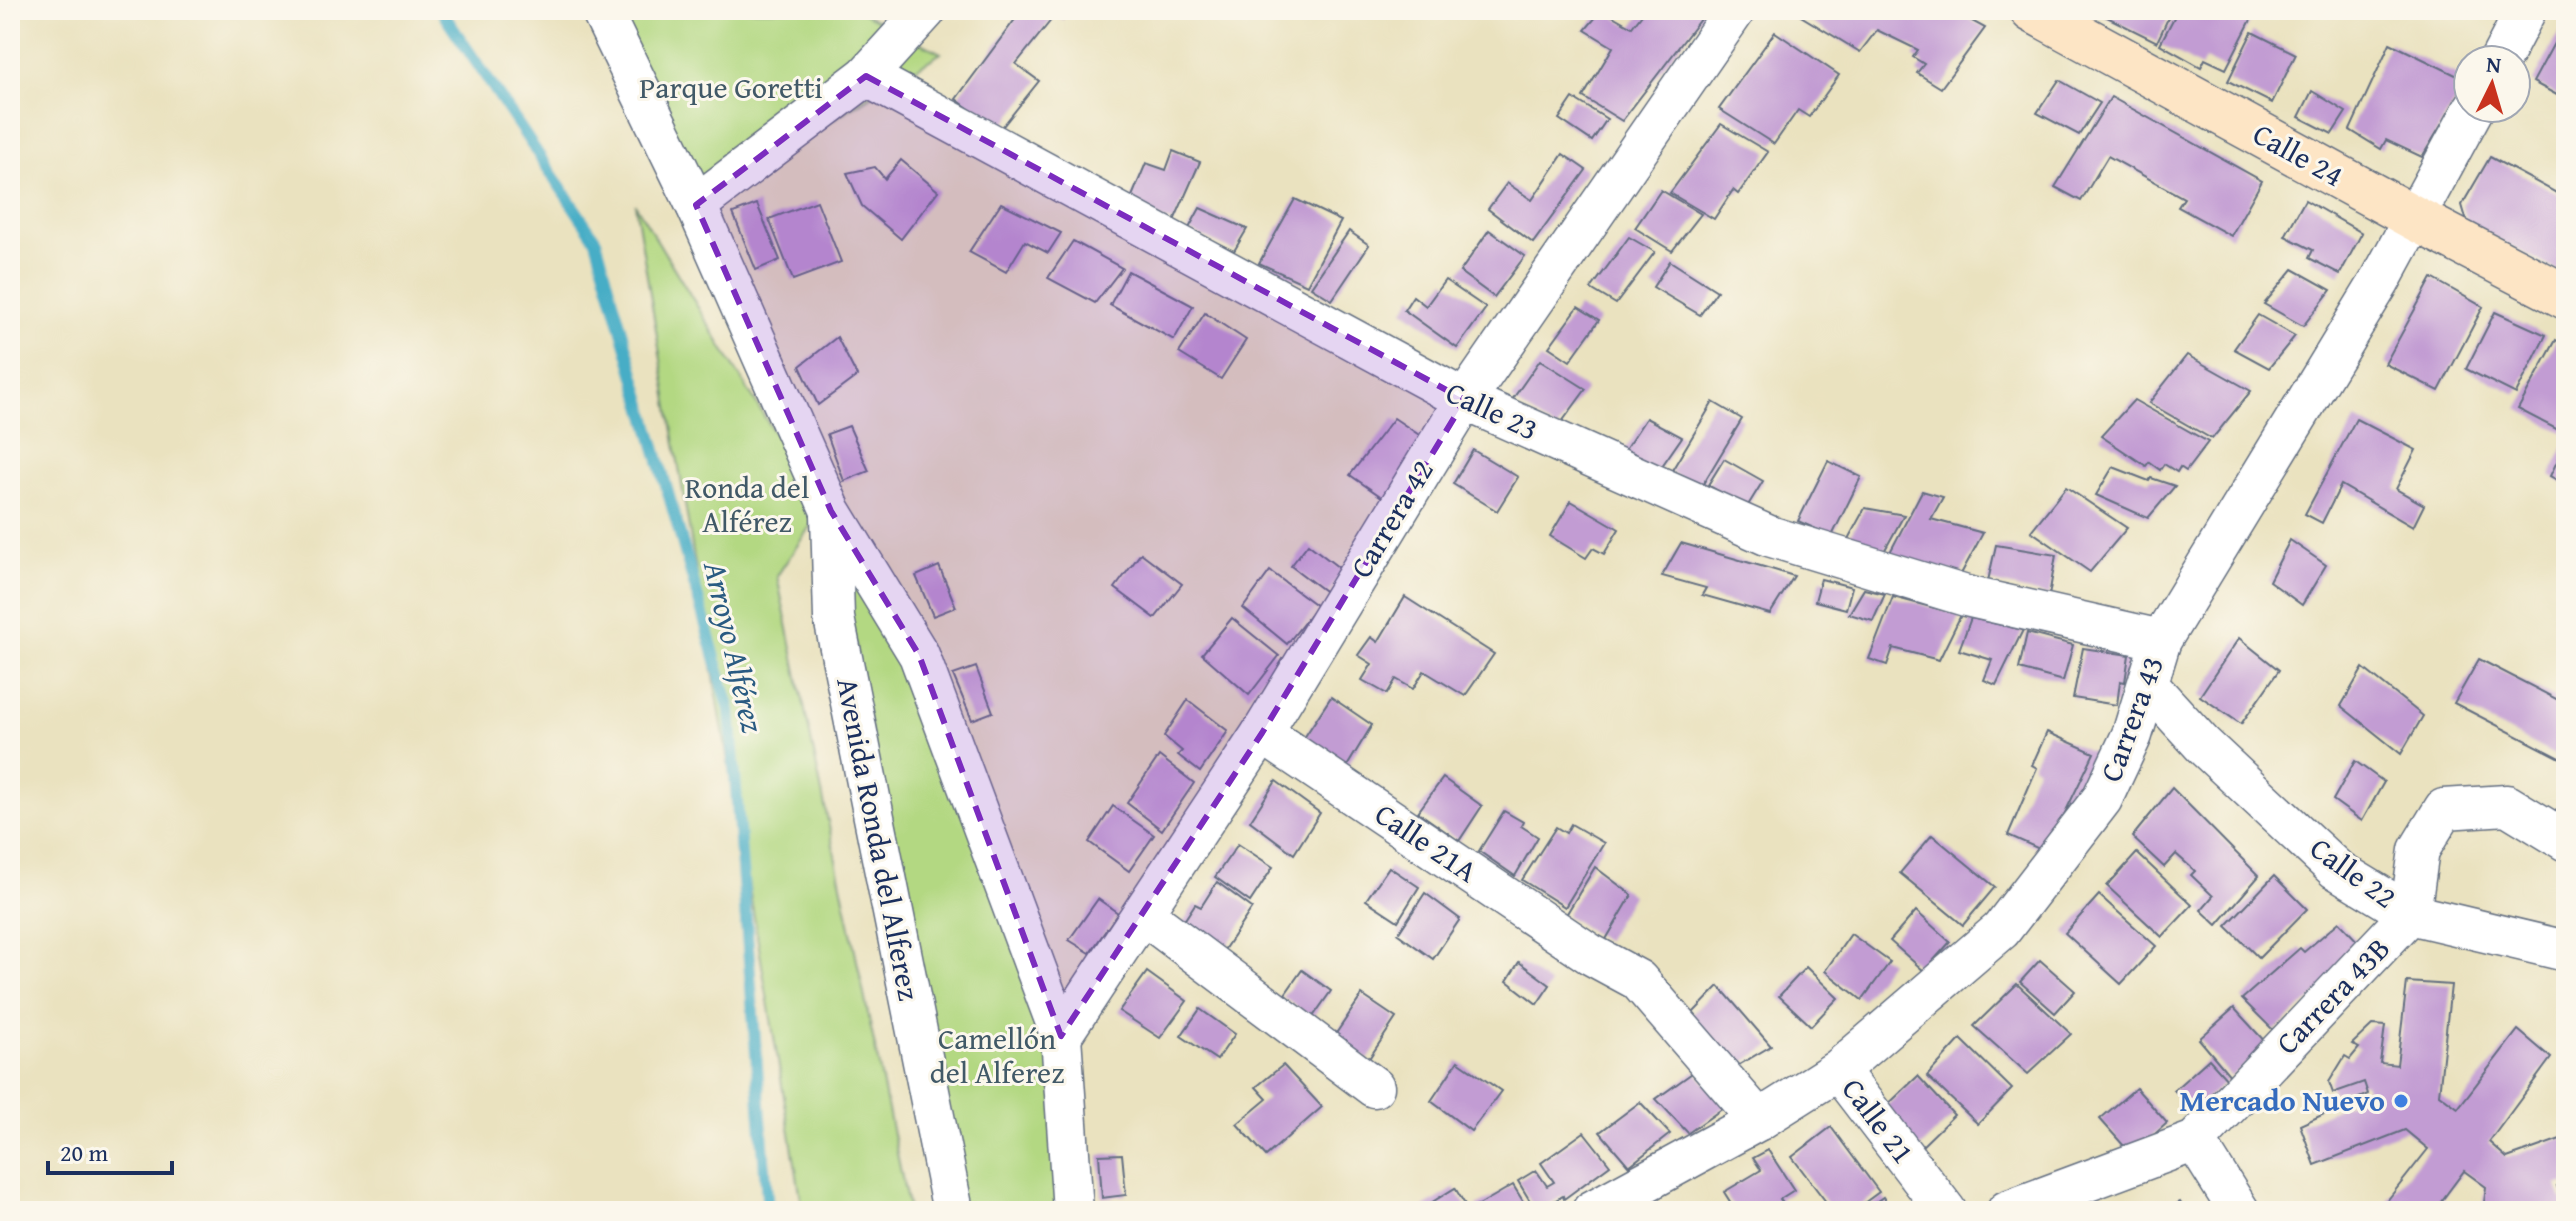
<svg xmlns="http://www.w3.org/2000/svg" width="2576" height="1221" font-family="'Gentium Book Plus',serif">
<rect width="100%" height="100%" fill="#fbf7ec"/>
<filter id="ink" filterUnits="userSpaceOnUse"><feTurbulence type="fractalNoise" baseFrequency=".0125" numOctaves="2"/><feDisplacementMap in="SourceGraphic" scale="16" xChannelSelector="R" yChannelSelector="G"/><feConvolveMatrix kernelMatrix="1 2 1 2 8 2 1 2 1" color-interpolation-filters="sRGB"/></filter>
<filter id="wash" filterUnits="userSpaceOnUse"><feTurbulence type="fractalNoise" baseFrequency=".006" numOctaves="4" result="noise"/><feDisplacementMap in="SourceGraphic" scale="32" xChannelSelector="R" yChannelSelector="G"/><feGaussianBlur stdDeviation="1.8" result="paint"/><feColorMatrix in="noise" values="0 0 0 0 0 0 0 0 0 0 0 0 0 0 0 0 0 1.4 0 .05"/><feComposite in="paint" operator="in"/></filter>
<g filter="url(#wash)">
<rect width="100%" height="100%" fill="#eae2bf"/>
<g fill="#b3d882" stroke="#678470" stroke-width="2">
<polygon points="609,10 857,10 941,53 697,203"/>
<polygon points="635,204 821,510 777,576 909,1211 803,1211"/>
<polygon points="831,511 919,655 1061,1036 1073,1211 959,1211"/>
</g>
<g fill="none" stroke-linecap="round" stroke-linejoin="round">
<polyline stroke="#46adc6" stroke-width="12" points="441,10 596,240 730,710 768,1211"/>
</g>
<g id="blocks">
<g fill="#c29cd3">
<polygon points="1022,10 1041,10 1052,19 1016,64 1039,81 999,131 956,99"/>
<polygon points="1052,10 1071,10 1063,20"/>
<polygon points="1602,10 1632,27 1645,10 1707,10 1622,121 1583,97 1613,47 1585,30"/>
<polygon points="1791,10 1952,10 1985,28 1941,88 1917,73 1924,64 1913,57 1918,50 1877,30 1860,52"/>
<polygon points="2093,10 2172,10 2157,42"/>
<polygon points="2178,10 2256,10 2226,69 2205,59 2201,67 2160,44"/>
<polygon points="2566,21 2566,100 2533,82"/>
<polygon points="1775,32 1839,75 1809,117 1798,110 1774,144 1719,109"/>
<polygon points="2252,32 2296,54 2272,103 2228,81"/>
<polygon points="2390,43 2468,81 2464,88 2468,90 2468,93 2454,104 2422,157 2386,140 2381,149 2350,130"/>
<polygon points="2059,80 2100,103 2079,135 2037,113"/>
<polygon points="2312,91 2346,112 2332,134 2299,117"/>
<polygon points="2111,97 2262,181 2231,236 2178,207 2184,198 2108,156 2081,201 2055,187"/>
<polygon points="1573,98 1607,119 1592,141 1559,119"/>
<polygon points="1721,124 1768,152 1738,194 1733,190 1714,219 1670,193"/>
<polygon points="1173,151 1200,162 1173,223 1128,206 1146,163 1166,170"/>
<polygon points="1563,154 1586,170 1533,243 1488,209 1507,183 1532,200"/>
<polygon points="2490,157 2566,198 2566,260 2560,272 2467,222 2462,205"/>
<polygon points="901,160 938,191 901,239 862,206 847,173 875,167 885,179"/>
<polygon points="1661,190 1701,214 1672,251 1635,228"/>
<polygon points="1295,199 1341,221 1307,285 1259,263"/>
<polygon points="2305,200 2362,233 2340,274 2309,258 2313,250 2285,236"/>
<polygon points="817,201 841,262 793,280 769,219"/>
<polygon points="1001,203 1061,233 1048,253 1025,241 1006,272 969,252"/>
<polygon points="757,204 780,260 756,270 733,213"/>
<polygon points="1200,208 1247,229 1234,251 1188,230"/>
<polygon points="1489,230 1525,256 1494,297 1460,272"/>
<polygon points="1349,231 1369,245 1332,300 1311,287"/>
<polygon points="1629,237 1655,252 1616,304 1591,289"/>
<polygon points="1073,241 1122,268 1095,303 1048,278"/>
<polygon points="1670,261 1717,291 1700,315 1653,287"/>
<polygon points="2293,269 2331,290 2303,326 2264,304"/>
<polygon points="1128,271 1193,306 1174,340 1110,305"/>
<polygon points="2432,278 2483,307 2439,391 2385,364"/>
<polygon points="1445,280 1486,308 1457,348 1404,310 1413,296 1426,306"/>
<polygon points="1578,307 1599,320 1570,361 1549,347"/>
<polygon points="2495,312 2546,335 2516,394 2466,369"/>
<polygon points="1205,313 1246,340 1221,379 1179,353"/>
<polygon points="2258,315 2295,336 2269,368 2234,349"/>
<polygon points="837,337 857,376 818,405 800,366"/>
<polygon points="2556,340 2566,346 2566,434 2518,409"/>
<polygon points="2187,355 2251,391 2212,439 2149,403"/>
<polygon points="1540,360 1586,389 1556,430 1512,400"/>
<polygon points="2134,400 2208,442 2186,471 2180,467 2177,472 2164,464 2160,470 2149,462 2146,466 2101,436"/>
<polygon points="1713,402 1742,419 1700,489 1671,472"/>
<polygon points="1394,418 1434,445 1392,504 1350,475"/>
<polygon points="1646,418 1682,437 1655,476 1619,459"/>
<polygon points="2356,419 2416,450 2396,489 2424,505 2413,527 2341,485 2322,523 2305,514"/>
<polygon points="849,426 869,471 844,481 827,434"/>
<polygon points="2566,443 2566,485 2550,476"/>
<polygon points="1473,450 1518,477 1497,511 1453,484"/>
<polygon points="1724,459 1763,481 1747,507 1708,485"/>
<polygon points="1828,461 1861,477 1832,536 1798,521"/>
<polygon points="2113,467 2149,481 2151,478 2175,486 2148,518 2096,495"/>
<polygon points="2066,487 2127,528 2090,572 2031,531"/>
<polygon points="1922,491 1943,497 1931,519 1983,533 1961,574 1887,558"/>
<polygon points="1571,501 1619,529 1604,554 1593,548 1586,558 1550,536"/>
<polygon points="1865,508 1904,515 1881,557 1843,548"/>
<polygon points="2290,540 2326,565 2302,605 2269,581"/>
<polygon points="1681,543 1771,569 1794,576 1770,614 1702,595 1706,588 1662,576"/>
<polygon points="1308,544 1343,571 1327,593 1291,566"/>
<polygon points="1996,545 2056,555 2049,596 1988,581"/>
<polygon points="1141,553 1182,584 1155,618 1115,588"/>
<polygon points="939,566 956,607 933,616 916,576"/>
<polygon points="1270,571 1317,606 1287,644 1243,608"/>
<polygon points="1821,579 1852,587 1846,609 1815,601"/>
<polygon points="1864,589 1885,594 1873,621 1849,614"/>
<polygon points="1405,597 1494,654 1465,696 1424,671 1413,689 1396,679 1387,694 1362,680 1372,664 1358,655 1371,637 1378,642"/>
<polygon points="1893,597 1961,615 1939,660 1893,648 1887,665 1869,659"/>
<polygon points="1232,618 1279,656 1249,695 1202,654"/>
<polygon points="1971,618 2023,630 1996,685 1984,680 1992,660 1959,650"/>
<polygon points="2027,633 2073,645 2063,681 2019,669"/>
<polygon points="2239,638 2279,670 2241,724 2200,696"/>
<polygon points="2083,648 2129,655 2125,682 2120,681 2117,705 2073,698"/>
<polygon points="2479,659 2566,704 2564,760 2454,703"/>
<polygon points="976,667 993,712 972,720 953,675"/>
<polygon points="2363,668 2423,716 2401,754 2341,706"/>
<polygon points="1331,697 1372,725 1346,768 1304,738"/>
<polygon points="1188,700 1228,731 1200,772 1178,755 1182,751 1164,736"/>
<polygon points="2047,732 2094,753 2046,852 2008,835 2037,768 2032,765"/>
<polygon points="1159,756 1194,783 1162,830 1127,803"/>
<polygon points="2355,761 2384,782 2362,821 2333,800"/>
<polygon points="1443,778 1482,806 1459,841 1418,812"/>
<polygon points="1276,781 1320,813 1294,854 1250,821"/>
<polygon points="2172,788 2259,876 2217,925 2201,910 2213,896 2191,875 2195,871 2176,854 2164,867 2132,837"/>
<polygon points="1113,806 1154,835 1129,871 1089,842"/>
<polygon points="1504,811 1523,822 1521,826 1538,837 1515,876 1479,851"/>
<polygon points="1571,824 1604,843 1565,907 1522,880 1556,827 1566,833"/>
<polygon points="1932,835 1995,887 1963,925 1900,873"/>
<polygon points="1238,844 1273,867 1250,902 1215,877"/>
<polygon points="2137,853 2192,905 2162,937 2107,886"/>
<polygon points="1389,867 1419,887 1398,921 1366,900"/>
<polygon points="1595,867 1632,895 1605,941 1566,915"/>
<polygon points="2274,876 2307,909 2259,958 2226,926"/>
<polygon points="1217,882 1252,908 1222,953 1182,924 1195,904 1201,907"/>
<polygon points="1425,893 1460,919 1433,959 1398,934"/>
<polygon points="2099,895 2156,946 2121,984 2065,933"/>
<polygon points="1098,899 1118,913 1090,953 1069,940"/>
<polygon points="1916,911 1950,942 1924,971 1890,941"/>
<polygon points="2339,922 2367,951 2274,1031 2242,999 2300,948 2304,952"/>
<polygon points="1851,934 1890,962 1862,1000 1825,971"/>
<polygon points="2040,960 2075,991 2055,1013 2020,982"/>
<polygon points="1519,962 1550,985 1537,1004 1507,981"/>
<polygon points="1806,967 1838,998 1811,1026 1779,996"/>
<polygon points="1302,970 1331,991 1312,1018 1283,997"/>
<polygon points="1147,972 1187,1001 1160,1038 1119,1011"/>
<polygon points="2407,982 2451,985 2439,1094 2458,1108 2518,1030 2551,1058 2489,1142 2507,1158 2566,1137 2566,1183 2557,1186 2562,1200 2566,1199 2566,1211 2483,1211 2486,1187 2464,1171 2434,1211 2379,1211 2428,1149 2405,1130 2315,1165 2300,1125 2368,1094 2364,1082 2333,1093 2329,1082 2345,1056 2350,1059 2359,1048 2352,1044 2372,1025 2385,1026 2380,1063 2397,1065"/>
<polygon points="2017,984 2071,1034 2028,1074 1974,1026"/>
<polygon points="1719,986 1771,1046 1737,1066 1691,1015"/>
<polygon points="1362,995 1396,1018 1368,1060 1335,1035"/>
<polygon points="2234,1008 2268,1045 2231,1077 2199,1039"/>
<polygon points="1200,1009 1235,1034 1217,1060 1181,1036"/>
<polygon points="1961,1039 2012,1089 1978,1124 1927,1076"/>
<polygon points="2209,1059 2228,1080 2193,1110 2174,1090"/>
<polygon points="1458,1061 1501,1091 1471,1131 1431,1101"/>
<polygon points="1283,1065 1322,1107 1266,1156 1237,1124 1267,1099 1256,1087"/>
<polygon points="1695,1071 1726,1106 1688,1133 1656,1099"/>
<polygon points="1918,1076 1954,1115 1917,1151 1880,1112"/>
<polygon points="2136,1088 2167,1123 2132,1155 2100,1119"/>
<polygon points="1640,1102 1670,1134 1629,1166 1600,1132"/>
<polygon points="1831,1127 1879,1192 1853,1211 1833,1211 1792,1157"/>
<polygon points="1584,1132 1610,1165 1564,1199 1563,1196 1536,1211 1518,1181 1536,1170 1547,1186 1554,1182 1541,1163"/>
<polygon points="1768,1150 1794,1190 1780,1199 1788,1211 1736,1211 1724,1192 1761,1170 1753,1158"/>
<polygon points="1122,1154 1126,1195 1102,1198 1099,1155"/>
<polygon points="1513,1185 1529,1211 1480,1211 1477,1206"/>
<polygon points="1455,1188 1469,1211 1418,1211"/>
<polygon points="1883,1197 1893,1211 1863,1211"/>
<polygon points="2180,1202 2185,1211 2162,1211"/>
</g>
</g>
</g>
<g filter="url(#ink)">
<use href="#blocks" fill-opacity="0" stroke="#636e80" stroke-width="2"/>
<g fill="none" stroke-linecap="round" stroke-linejoin="round">
<g stroke="#636e80" stroke-width="43">
<g id="minor">
<polyline points="601,10 696,205 831,511 919,655 1061,1036 1073,1211"/>
<polyline points="2500,60 2526,10"/>
<polyline points="866,76 1465,400 1769,536 1966,596 2161,640"/>
<polyline points="696,205 866,76 926,10"/>
<polyline points="831,515 834,618 953,1211"/>
<polyline points="2149,686 2203,745 2336,869 2410,914 2566,951"/>
<polyline points="1262,733 1590,954 1638,980 1759,1120"/>
<polyline points="1143,914 1374,1087"/>
<polyline points="1061,1036 1262,733 1465,400 1735,10"/>
<polyline points="1838,1070 1946,1211"/>
<polyline points="2195,1141 2239,1211"/>
<polyline points="1592,1211 1759,1120 1838,1070 2001,930 2102,799 2132,735 2161,640 2380,281 2474,108"/>
<polyline points="2007,1211 2195,1141 2410,914 2419,850 2444,809 2507,805 2566,841"/>
</g>
</g>
<g stroke="#636e80" stroke-width="47">
<polyline id="secondary" points="2032,10 2416,219 2566,297"/>
</g>
<use href="#minor" stroke="#fff" stroke-width="40"/>
<use href="#secondary" stroke="#fde5c5" stroke-width="44"/>
</g>
</g>
<path fill="#7b2cbf" fill-opacity="0.2" stroke="#7b2cbf" stroke-width="6" stroke-dasharray="16 10" stroke-linejoin="round" d="M866,76L1465,400L1262,733L1061,1036L919,655L831,511L696,205Z"/>
<circle fill="#3f7fe0" stroke="#fbf7ec" stroke-width="3" cx="2401" cy="1101" r="8"/>
<g text-anchor="middle" stroke-width="6" stroke-linejoin="round" paint-order="stroke">
<g font-size="30" fill="#415967" stroke="#fbf7ec">
<text x="731" y="98">Parque Goretti</text>
<text x="747" y="498">Ronda del<tspan x="747" dy="34">Alférez</tspan></text>
<text x="997" y="1049">Camellón<tspan x="997" dy="34">del Alferez</tspan></text>
</g>
<g font-size="30" fill="#1b2f5e" stroke="#fbf7ec">
<text transform="translate(2298 155) rotate(29)" y="10">Calle 24</text>
<text transform="translate(1492 411) rotate(25)" y="10">Calle 23</text>
<text transform="translate(1392 519) rotate(-59)" y="10">Carrera 42</text>
<text transform="translate(2132 719) rotate(-70)" y="10">Carrera 43</text>
<text transform="translate(878 839) rotate(79)" y="10">Avenida Ronda del Alferez</text>
<text transform="translate(1426 843) rotate(34)" y="10">Calle 21A</text>
<text transform="translate(2353 873) rotate(36)" y="10">Calle 22</text>
<text transform="translate(2333 996) rotate(-46)" y="10">Carrera 43B</text>
<text transform="translate(1878 1121) rotate(53)" y="10">Calle 21</text>
</g>
<g font-size="30" font-weight="bold" fill="#366cbe" stroke="#fbf7ec" text-anchor="end">
<text x="2385" y="1111">Mercado Nuevo</text>
</g>
<g font-size="32" font-style="italic" fill="#2a5b82" stroke="#fbf7ec">
<text transform="translate(734 647) rotate(77)" y="11">Arroyo Alférez</text>
</g>
</g>
<rect width="2576" height="1221" fill="none" stroke="#fbf7ec" stroke-width="40"/>
<g transform="translate(2492 84) rotate(5)"><circle r="38" fill="#fbf7ec" stroke="#a1a7b3" stroke-width="2"/>
<path d="M0-6L14 30L0 20L-14 30Z" fill="#c8321e"/>
<text y="-12" font-size="22" font-weight="bold" text-anchor="middle" fill="#1b2f5e">N</text>
</g>
<path d="M48 1161v12h124v-12" fill="none" stroke="#1b2f5e" stroke-width="4"/>
<text x="60" y="1161" font-size="24" fill="#1b2f5e" stroke="#fbf7ec" stroke-width="6" paint-order="stroke">20 m</text>
</svg>
